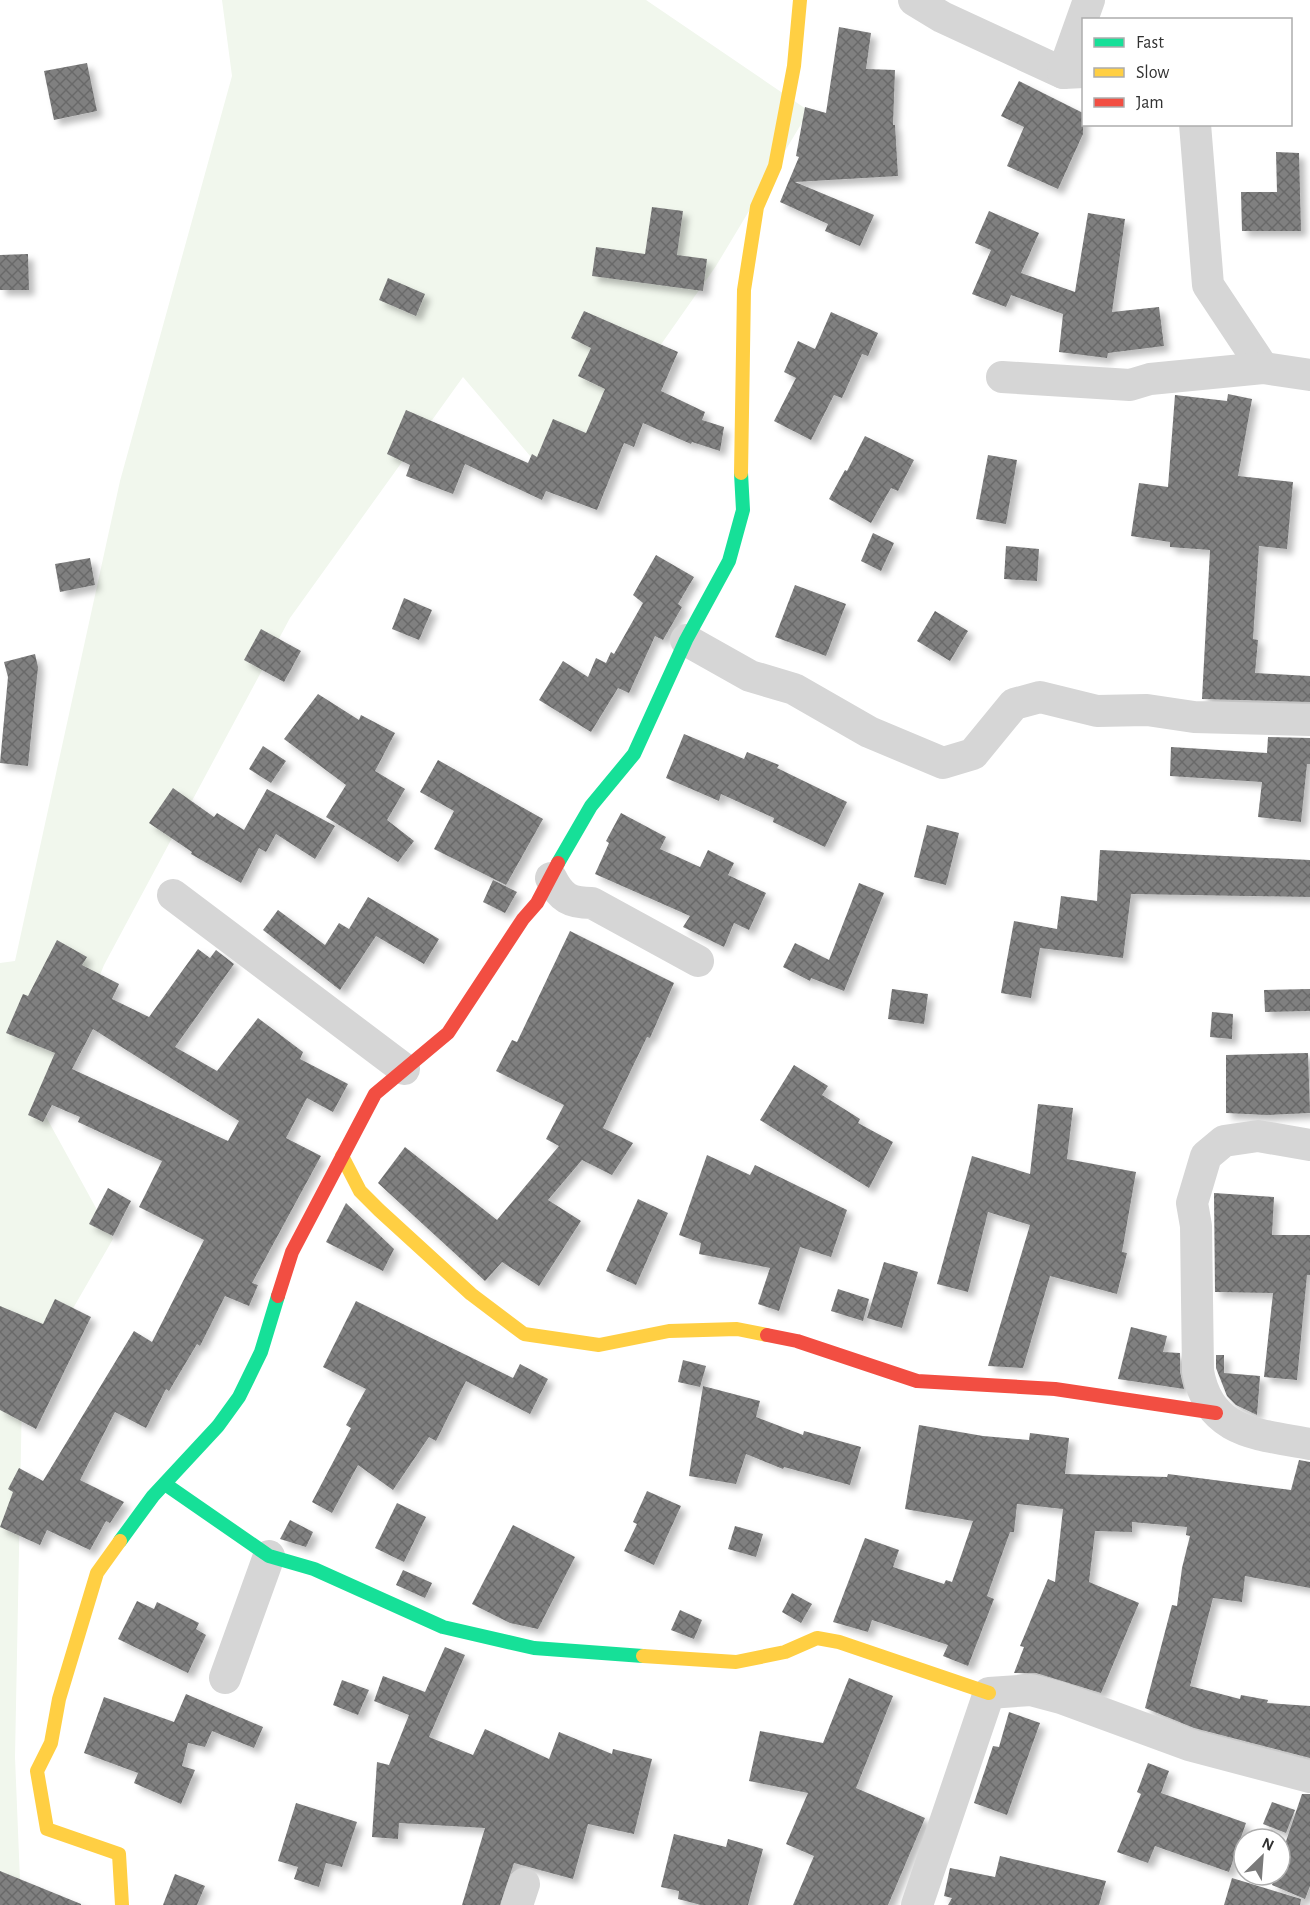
<svg xmlns="http://www.w3.org/2000/svg" width="1310" height="1905" font-family="'Alegreya Sans',sans-serif">
<defs>
<pattern id="building-cross-hatch" width="8" height="8" patternUnits="userSpaceOnUse" patternTransform="scale(1.5)"><rect width="8" height="8" fill="#808080"/><path d="M0 0l8 8M0 8l8-8" fill="none" stroke="#696969"/></pattern>
<filter id="shadow"><feDropShadow dx="5.5" dy="5.5" stdDeviation="3" flood-color="#0004"/></filter>
</defs>
<rect width="100%" height="100%" fill="#fff"/>
<polygon fill="#f1f7ed" points="222,0 646,0 809,111 716,266 559,490 463,377 290,618 104,965 44,1113 113,1239 22,1397 15,1757 21,1905 0,1905 0,963 15,961 120,481 232,76"/>
<g fill="url(#building-cross-hatch)" fill-rule="evenodd" filter="url(#shadow)">
<polygon points="839,27 871,33 866,69 895,70 893,125 895,125 898,176 795,182 874,215 860,246 825,231 828,224 780,202 799,157 796,156 805,107 826,113"/>
<polygon points="87,63 97,111 54,120 44,71"/>
<polygon points="1019,81 1083,113 1083,134 1058,189 1007,166 1024,127 1001,116"/>
<polygon points="1276,152 1299,153 1301,231 1242,231 1241,192 1277,192"/>
<polygon points="652,207 683,211 677,255 707,259 703,291 592,276 596,247 645,254"/>
<polygon points="989,211 1039,233 1021,273 1075,292 1088,213 1125,219 1112,312 1159,307 1164,346 1108,353 1107,358 1059,352 1063,314 1011,295 1006,307 972,294 991,250 975,243"/>
<polygon points="28,254 29,290 0,290 0,255"/>
<polygon points="388,278 425,294 416,316 379,300"/>
<polygon points="584,311 678,352 661,391 705,412 702,420 724,427 720,451 692,442 691,444 643,423 634,447 624,443 597,510 546,491 542,500 465,464 453,494 406,476 410,465 387,454 406,410 528,463 532,454 537,457 553,419 586,433 605,389 578,376 591,348 571,338"/>
<polygon points="831,312 878,333 868,356 862,354 842,398 834,395 811,440 774,421 796,378 784,372 798,341 815,349"/>
<polygon points="1228,394 1252,399 1238,476 1293,482 1287,549 1259,546 1253,639 1258,640 1255,673 1310,676 1310,702 1202,699 1210,550 1170,547 1170,542 1131,536 1139,483 1168,487 1175,395 1227,401"/>
<polygon points="865,436 914,460 898,491 891,488 871,523 829,499 845,470 847,471"/>
<polygon points="988,455 1017,460 1006,524 976,519"/>
<polygon points="873,533 894,543 881,571 861,561"/>
<polygon points="1006,546 1039,549 1037,581 1004,579"/>
<polygon points="656,555 694,577 678,604 682,607 663,640 655,636 629,693 618,688 591,732 539,700 563,661 588,677 596,658 606,663 611,652 614,654 643,603 633,595"/>
<polygon points="90,558 95,585 60,592 55,564"/>
<polygon points="795,585 846,604 826,656 775,637"/>
<polygon points="404,598 432,610 419,640 392,629"/>
<polygon points="935,611 968,631 950,661 917,641"/>
<polygon points="261,629 301,651 284,682 244,660"/>
<polygon points="35,654 38,667 28,766 0,763 8,677 4,662"/>
<polygon points="318,694 359,720 361,715 395,733 375,771 405,789 387,820 414,841 398,862 326,817 346,785 284,739"/>
<polygon points="684,734 744,759 747,752 779,765 777,768 847,802 825,847 773,822 774,818 721,794 719,801 666,778"/>
<polygon points="1268,737 1310,738 1310,764 1307,764 1301,822 1258,817 1262,782 1170,776 1171,747 1267,753"/>
<polygon points="263,746 286,761 271,783 249,769"/>
<polygon points="438,760 543,819 506,885 434,849 454,811 420,792"/>
<polygon points="173,788 214,817 217,813 244,830 267,789 335,826 315,859 276,834 266,852 259,848 241,883 191,854 192,852 149,823"/>
<polygon points="621,813 666,837 660,849 700,867 708,850 734,863 728,875 766,893 749,930 734,923 724,947 683,927 690,916 595,874 609,843 606,841"/>
<polygon points="927,825 959,833 946,885 914,877"/>
<polygon points="1100,850 1310,860 1310,897 1131,894 1123,958 1040,948 1031,998 1001,993 1014,921 1057,929 1061,896 1097,901"/>
<polygon points="493,880 517,892 505,913 483,902"/>
<polygon points="859,883 884,893 844,991 811,978 810,981 783,967 795,943 829,960"/>
<polygon points="368,897 439,939 424,964 376,936 340,990 263,930 278,910 325,945 339,923 349,929"/>
<polygon points="570,931 674,983 650,1038 647,1037 603,1128 633,1143 612,1175 582,1160 548,1200 581,1221 539,1286 502,1262 485,1281 378,1183 405,1147 497,1220 559,1146 546,1139 564,1105 496,1071 512,1040 517,1042"/>
<path d="M57,940L87,957L82,965L119,984L112,999L149,1017L198,949L210,958L216,950L234,964L175,1047L217,1071L258,1018L303,1052L300,1059L348,1084L333,1112L307,1098L286,1138L321,1156L252,1283L258,1285L249,1306L225,1296L200,1346L197,1344L169,1391L166,1389L146,1428L115,1412L80,1480L124,1502L110,1523L106,1521L90,1550L47,1530L40,1545L0,1527L13,1492L8,1489L19,1468L43,1481L134,1331L152,1342L204,1240L139,1207L162,1161L78,1122L80,1117L52,1105L43,1122L28,1115L55,1053L6,1033L23,994L28,996ZM93,1029L239,1121L228,1141L72,1069Z"/>
<polygon points="892,989 928,994 924,1024 888,1019"/>
<polygon points="1310,989 1310,1011 1265,1012 1264,990"/>
<polygon points="1212,1012 1233,1014 1232,1039 1210,1037"/>
<polygon points="1308,1053 1310,1113 1267,1115 1226,1113 1226,1055"/>
<polygon points="794,1065 828,1086 822,1095 860,1119 858,1123 893,1142 869,1188 760,1120"/>
<polygon points="1038,1104 1073,1108 1067,1159 1136,1172 1122,1252 1127,1253 1117,1294 1050,1276 1023,1368 988,1366 1030,1225 988,1212 968,1292 937,1284 972,1156 1030,1174"/>
<polygon points="707,1155 750,1175 755,1165 847,1210 831,1257 800,1247 779,1311 758,1304 770,1268 699,1254 701,1243 679,1235"/>
<polygon points="108,1188 131,1201 113,1236 89,1224"/>
<polygon points="1214,1193 1274,1197 1272,1235 1310,1235 1310,1275 1307,1275 1297,1380 1264,1377 1273,1293 1215,1292"/>
<polygon points="638,1199 668,1213 636,1285 606,1271"/>
<polygon points="346,1203 394,1249 383,1271 326,1242"/>
<polygon points="884,1262 918,1272 902,1328 867,1318"/>
<polygon points="838,1289 869,1299 863,1321 831,1311"/>
<polygon points="55,1299 91,1317 36,1429 0,1410 0,1306 43,1324"/>
<polygon points="356,1301 513,1378 520,1364 548,1379 530,1414 466,1381 436,1441 429,1437 393,1490 358,1465 332,1513 312,1502 351,1428 346,1425 366,1389 323,1367"/>
<polygon points="1131,1327 1167,1336 1163,1352 1180,1353 1180,1372 1184,1389 1118,1379"/>
<polygon points="1216,1355 1224,1355 1224,1373 1260,1376 1257,1415 1236,1405 1227,1396 1216,1368"/>
<polygon points="683,1360 706,1366 700,1387 678,1382"/>
<polygon points="703,1386 760,1401 756,1417 803,1435 804,1431 861,1447 850,1485 784,1467 783,1469 746,1454 736,1484 689,1476"/>
<polygon points="919,1425 983,1436 1029,1440 1030,1433 1069,1438 1065,1474 1167,1477 1168,1474 1291,1490 1299,1460 1310,1462 1310,1588 1245,1576 1242,1602 1213,1598 1190,1686 1240,1699 1241,1695 1268,1700 1267,1703 1310,1706 1310,1758 1194,1728 1145,1708 1172,1605 1177,1606 1182,1568 1190,1536 1186,1535 1187,1527 1132,1522 1132,1532 1095,1531 1089,1582 1139,1603 1101,1693 1036,1673 1014,1673 1024,1647 1020,1646 1048,1579 1055,1582 1063,1509 1017,1504 1014,1532 1010,1532 987,1596 994,1599 968,1666 943,1656 948,1645 872,1620 868,1632 833,1622 865,1538 899,1550 893,1567 944,1584 946,1580 952,1582 973,1521 905,1509"/>
<polygon points="647,1491 681,1506 654,1565 624,1551 637,1524 633,1522"/>
<polygon points="397,1503 426,1517 404,1562 375,1548"/>
<polygon points="290,1520 313,1532 306,1547 280,1539"/>
<polygon points="513,1525 575,1557 538,1629 510,1623 472,1604"/>
<polygon points="735,1526 763,1534 756,1557 728,1549"/>
<polygon points="403,1570 432,1583 425,1598 396,1585"/>
<polygon points="792,1593 812,1604 801,1623 782,1612"/>
<polygon points="137,1601 154,1609 157,1602 199,1623 196,1629 206,1635 188,1673 118,1639"/>
<polygon points="680,1610 702,1620 694,1639 671,1630"/>
<polygon points="445,1647 465,1655 429,1737 473,1755 485,1729 549,1759 559,1732 612,1754 613,1749 652,1759 634,1834 588,1824 573,1879 514,1863 500,1905 462,1905 485,1828 399,1823 398,1839 372,1837 377,1762 389,1765 409,1715 374,1701 383,1676 425,1692"/>
<polygon points="849,1678 893,1696 856,1788 925,1818 888,1905 793,1905 814,1856 786,1844 808,1793 749,1781 760,1731 823,1743"/>
<polygon points="342,1680 369,1690 358,1715 333,1705"/>
<polygon points="186,1694 263,1727 254,1748 212,1731 205,1747 188,1743 182,1766 195,1770 181,1804 134,1783 138,1773 84,1753 104,1697 174,1722"/>
<polygon points="1009,1712 1040,1723 1007,1815 974,1803 993,1746 999,1747"/>
<polygon points="1148,1763 1169,1771 1161,1793 1246,1823 1229,1872 1155,1846 1148,1863 1117,1852 1141,1794 1137,1792"/>
<polygon points="1302,1794 1310,1794 1310,1886 1305,1899 1272,1885 1276,1875 1280,1875 1280,1859"/>
<polygon points="1272,1802 1295,1810 1286,1833 1263,1824"/>
<polygon points="296,1803 357,1822 342,1867 326,1863 319,1887 294,1879 298,1867 278,1861"/>
<polygon points="674,1834 726,1847 728,1839 763,1849 748,1905 701,1905 678,1899 679,1891 661,1887"/>
<polygon points="1000,1856 1106,1881 1099,1905 948,1905 952,1898 944,1896 950,1868 995,1877"/>
<polygon points="0,1871 81,1904 81,1905 0,1905"/>
<polygon points="175,1874 205,1886 197,1905 163,1905"/>
<polygon points="1232,1878 1301,1899 1300,1905 1224,1905"/>
</g>
<g fill="none" stroke-linecap="round" stroke-linejoin="round">
<g stroke="#d6d6d6" stroke-width="32">
<polyline points="914,0 942,17 1063,73 1084,72"/>
<polyline points="1063,73 1089,0"/>
<polyline points="1195,124 1208,285 1263,368"/>
<polyline points="1002,377 1130,385 1150,379 1263,368 1310,375"/>
<polyline points="686,640 750,676 794,689 869,732 943,763 973,754 1014,704 1040,697 1097,711 1147,710 1194,717 1310,720"/>
<path d="M551,878C561,898 570,903 592,903L698,961"/>
<polyline points="173,895 404,1069"/>
<path d="M1310,1145L1258,1136L1224,1141L1206,1156L1192,1203L1196,1226L1198,1371C1209,1434 1258,1434 1310,1444"/>
<polyline points="225,1678 269,1556"/>
<polyline points="517,1905 524,1884"/>
<polyline points="917,1905 989,1693 1031,1690 1061,1698 1189,1745 1310,1777"/>
</g>
<g stroke="#16e098" stroke-width="14">
<polyline points="558,863 591,806 634,754 686,640 729,561 743,510 741,473"/>
<polyline points="165,1484 269,1556 314,1569 443,1627 534,1648 643,1656"/>
<polyline points="120,1541 153,1496 218,1426 239,1397 261,1352 278,1296"/>
</g>
<g stroke="#ffcf43" stroke-width="14">
<polyline points="741,473 744,290 757,207 775,166 794,66 800,0"/>
<polyline points="342,1156 360,1191 379,1210 471,1294 524,1334 599,1345 669,1331 737,1329 767,1335"/>
<polyline points="120,1541 97,1573 59,1699 51,1743 37,1771 47,1829 119,1854 122,1905"/>
<polyline points="643,1656 736,1662 785,1652 817,1638 839,1642 989,1693"/>
</g>
<g stroke="#f24e42" stroke-width="14">
<polyline points="278,1296 292,1252 375,1094 448,1033 523,919 537,903 558,863"/>
<polyline points="767,1335 797,1341 917,1381 1055,1389 1216,1413"/>
</g>
</g>
<rect x="1082" y="18" width="210" height="108" fill="#ffffff" stroke="#adadad" stroke-width="1.5"/>
<rect x="1094" y="38" width="30" height="9" fill="#16e098" stroke="#adadad" stroke-width="1.5"/>
<text x="1136" y="48" font-size="18" fill="#323232">Fast</text>
<rect x="1094" y="68" width="30" height="9" fill="#ffcf43" stroke="#adadad" stroke-width="1.5"/>
<text x="1136" y="78" font-size="18" fill="#323232">Slow</text>
<rect x="1094" y="98" width="30" height="9" fill="#f24e42" stroke="#adadad" stroke-width="1.5"/>
<text x="1136" y="108" font-size="18" fill="#323232">Jam</text>
<g transform="translate(1262 1857) rotate(25)"><circle r="28" fill="#ffffff" stroke="#adadad" stroke-width="1.5"/>
<path d="M0-4.5L10 22L0 15L-10 22Z" fill="#7a7a7a"/>
<text y="-9" font-size="16" font-weight="bold" text-anchor="middle" fill="#323232">N</text>
</g>
</svg>
